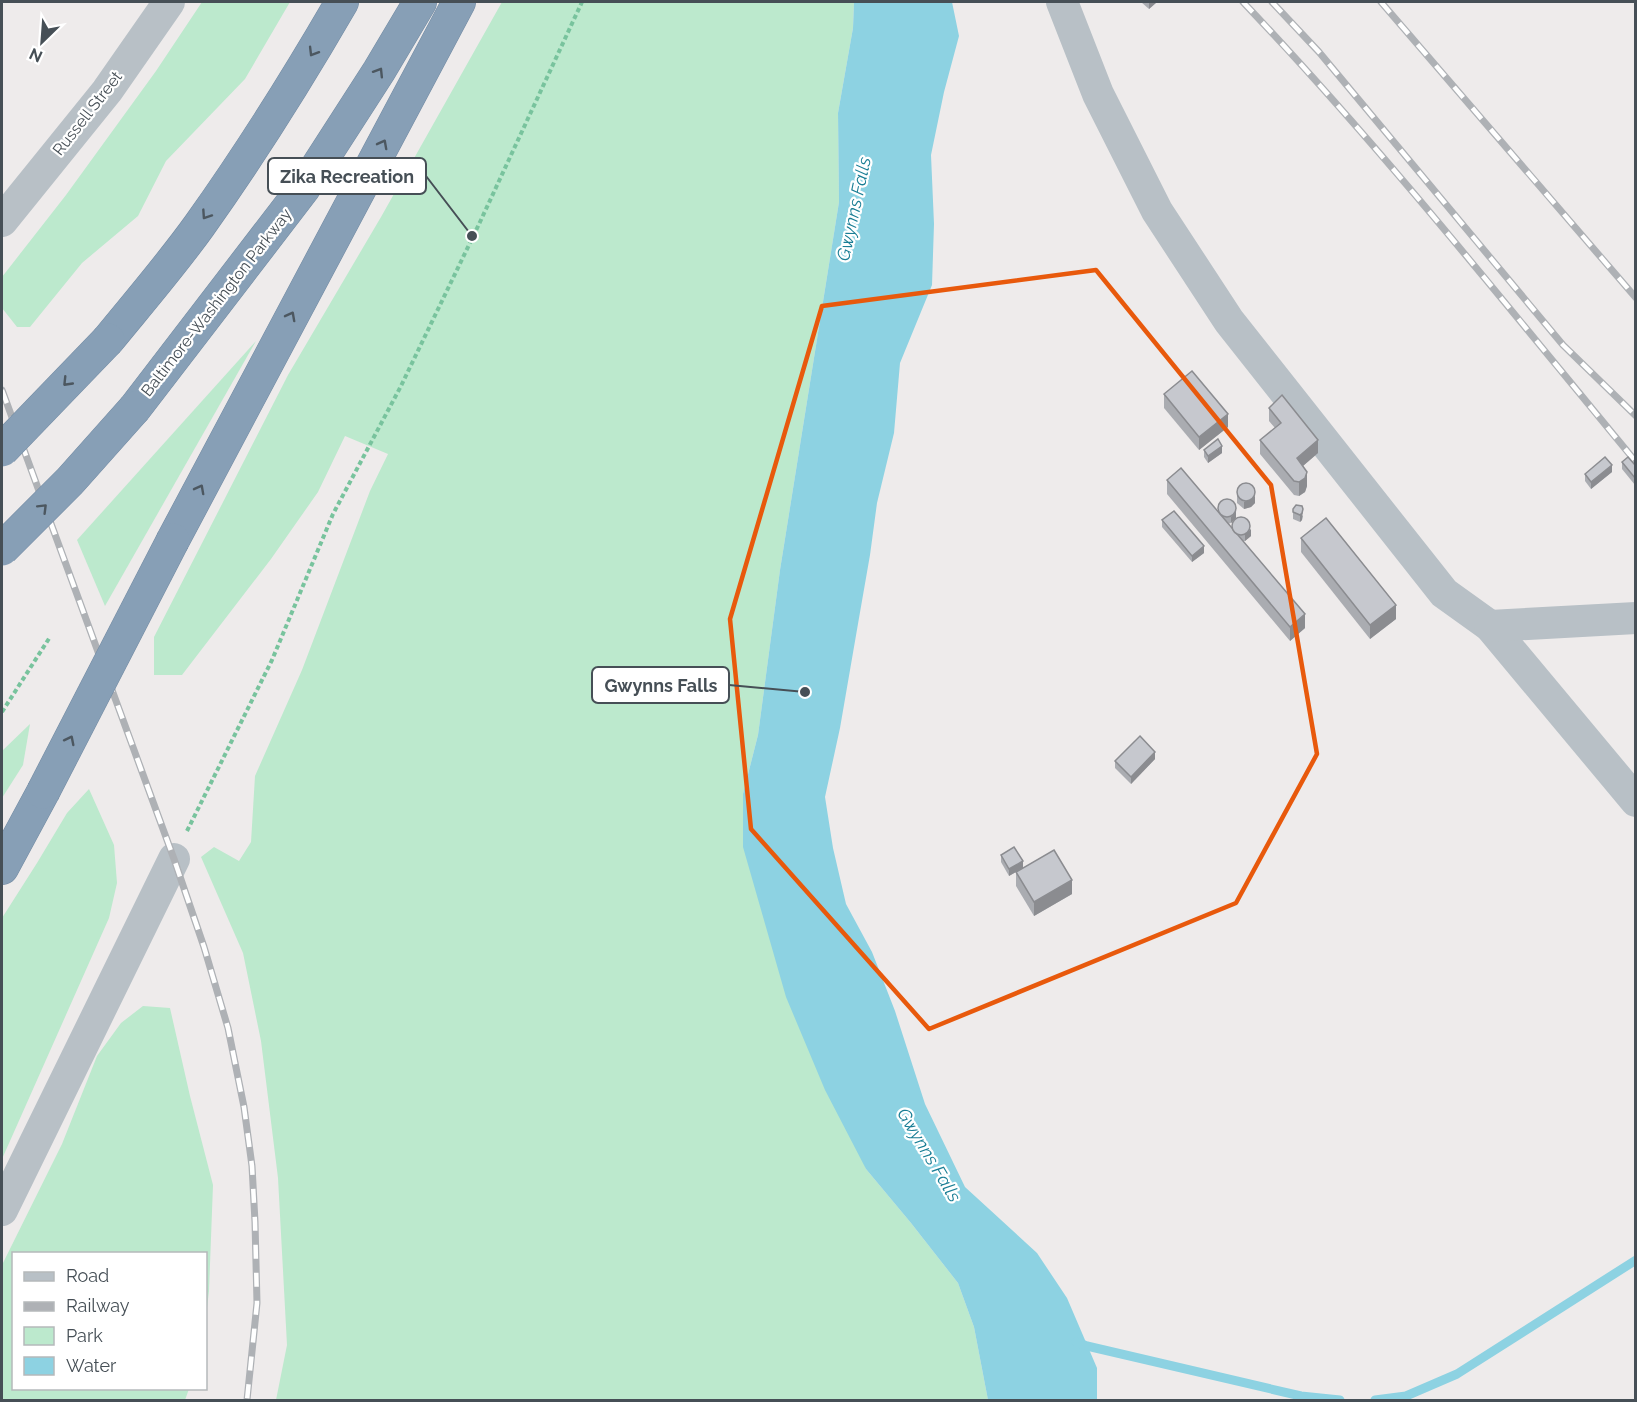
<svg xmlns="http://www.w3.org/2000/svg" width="1637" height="1402" font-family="Raleway,sans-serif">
<rect width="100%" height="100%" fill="#eeebeb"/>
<g fill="#bce9cd">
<polygon points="202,2 290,2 245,79 166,161 138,216 82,263 30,327 17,327 2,308 2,277 66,195 156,71"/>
<polygon points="502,2 854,2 853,28 838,113 839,202 780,570 758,735 743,794 866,1169 911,1223 958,1283 974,1327 988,1400 276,1400 287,1345 278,1178 261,1041 243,953 201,857 214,847 239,861 251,842 255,776 302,670 370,491 388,454 345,436 318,492 271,559 182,675 154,675 154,637 288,375 381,217"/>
<polygon points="256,341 105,606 77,540"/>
<polygon points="30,724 23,765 2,798 2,751"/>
<polygon points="89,789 114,845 117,883 109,918 2,1159 2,918 37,863 67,813"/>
<polygon points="143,1006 170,1008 190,1096 213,1185 209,1291 206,1316 206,1254 14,1254 14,1388 189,1389 185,1400 2,1400 2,1265 62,1144 97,1056 121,1023"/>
</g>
<polygon fill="#8dd2e2" points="854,2 952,2 959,36 944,92 931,155 934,224 932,285 900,363 894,433 877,503 870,555 859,618 840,728 825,797 833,848 846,904 872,952 895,1011 925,1104 965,1187 1037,1253 1067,1298 1097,1368 1097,1400 988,1400 974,1327 958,1283 911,1223 866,1169 825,1090 786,997 743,847 743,794 758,735 780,570 839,202 838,113 853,28"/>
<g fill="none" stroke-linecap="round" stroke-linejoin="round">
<g stroke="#8dd2e2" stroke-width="9">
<polyline points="1076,1342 1087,1346 1301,1396 1340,1400"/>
<polyline points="1375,1400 1406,1396 1457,1374 1636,1260"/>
</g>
<g stroke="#728aa2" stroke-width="34">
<g id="highway">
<path d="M108,340C139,302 171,265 199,226C251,153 298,78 342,2"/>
<polyline points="135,408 303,189 379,71 420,2"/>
<polyline points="173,540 459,2"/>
<polyline points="2,868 43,792"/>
</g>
</g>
<g stroke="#78c39d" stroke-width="4" stroke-dasharray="4.5 3" stroke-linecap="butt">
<polyline points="2,712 50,637"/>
<polyline points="187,831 272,660 333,514 401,386 480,222 582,2"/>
</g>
<g stroke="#b8c0c6" stroke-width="32">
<polyline points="1062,2 1098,94 1157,211 1229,321 1444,593 1490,626 1636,801"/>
<polyline points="2,221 107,91 169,2"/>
<polyline points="1490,626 1636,618"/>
<polyline points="2,1210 174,859"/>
</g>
<use href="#highway" stroke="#879fb6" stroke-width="33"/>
<g stroke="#aeb1b5" stroke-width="7">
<g id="rail">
<path d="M1243,2C1382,148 1507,306 1636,462"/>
<polyline points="1272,2 1319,52 1563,345 1636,416"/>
<polyline points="1381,2 1636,298"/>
<polyline points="2,390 174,859 204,947 228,1028 244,1107 252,1166 255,1222 257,1303 247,1400"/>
</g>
</g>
<use href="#rail" stroke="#fff" stroke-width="4.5" stroke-dasharray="14" stroke-linecap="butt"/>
<g stroke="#728aa2" stroke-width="34" stroke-linecap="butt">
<g id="highway-bridge">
<polyline points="2,450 108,340"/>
<polyline points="2,549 70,481 135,408"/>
<polyline points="43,792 173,540"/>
</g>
</g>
<use href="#highway-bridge" stroke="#879fb6" stroke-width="33"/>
</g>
<g fill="#aaacb1">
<polygon points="1141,2 1157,2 1149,9"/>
<polygon points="1164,394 1228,427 1199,450 1164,408"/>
<polygon points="1269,408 1318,453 1303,466 1307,486 1305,492 1299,496 1294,495 1260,454 1260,440 1275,428 1269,421"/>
<polygon points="1204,450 1222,453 1208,463 1204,457"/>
<polygon points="1622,462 1635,465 1635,485 1622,469"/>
<polygon points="1612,472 1591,489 1585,481 1585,474"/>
<polygon points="1167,480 1218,511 1236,518 1231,523 1228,524 1233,529 1251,536 1245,541 1243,541 1305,628 1290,641 1167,494"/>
<polygon points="1237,490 1255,503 1251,507 1244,509 1237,503"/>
<polygon points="1293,509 1303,516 1302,520 1300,522 1293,519"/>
<polygon points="1162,520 1204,553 1192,562 1162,527"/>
<polygon points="1301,538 1396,619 1370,639 1301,552"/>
<polygon points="1155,759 1131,784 1115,768 1115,761"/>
<polygon points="1001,855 1023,868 1009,876 1001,862"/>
<polygon points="1016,872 1072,894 1034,916 1016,886"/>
</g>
<g fill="#8b8c90">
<polygon points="1150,2 1157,2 1149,9 1149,3"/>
<polygon points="1228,414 1228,427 1199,450 1199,437"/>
<polygon points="1318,440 1318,453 1297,471 1297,458"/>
<polygon points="1222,446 1222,453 1208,463 1208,456"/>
<polygon points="1612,465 1612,472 1591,489 1591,482"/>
<polygon points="1307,472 1307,486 1305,492 1299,496 1299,482"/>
<polygon points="1255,496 1255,503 1251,507 1244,509 1244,502"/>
<polygon points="1303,509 1302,520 1300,522 1300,515"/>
<polygon points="1236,511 1236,518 1231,523 1231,517"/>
<polygon points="1251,529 1251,536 1245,541 1245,534"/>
<polygon points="1204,546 1204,553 1192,562 1192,556"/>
<polygon points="1396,605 1396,619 1370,639 1370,625"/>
<polygon points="1305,614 1305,628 1290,641 1290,627"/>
<polygon points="1155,752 1155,759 1131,784 1131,777"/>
<polygon points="1023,861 1023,868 1009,876 1009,869"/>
<polygon points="1072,880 1072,894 1034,916 1034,902"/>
</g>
<g fill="#c6c8ce" stroke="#8b8c90" stroke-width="1.5">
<polygon points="1192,371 1228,414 1199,437 1164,394"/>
<polygon points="1282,395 1318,440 1297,458 1307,472 1305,478 1299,482 1294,481 1260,440 1281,423 1269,408"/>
<polygon points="1218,439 1222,446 1208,456 1204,450"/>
<polygon points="1605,457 1612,465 1591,482 1585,474"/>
<polygon points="1628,457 1635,465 1635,478 1622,462"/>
<polygon points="1181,468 1305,614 1290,627 1167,480"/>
<circle cx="1246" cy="492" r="9"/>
<circle cx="1227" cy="508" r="9"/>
<polygon points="1296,505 1302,506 1303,509 1302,513 1300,515 1293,512 1293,509"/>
<polygon points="1174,511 1204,546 1192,556 1162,520"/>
<circle cx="1241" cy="526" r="9"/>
<polygon points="1326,518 1396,605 1370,625 1301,538"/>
<polygon points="1140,736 1155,752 1131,777 1115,761"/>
<polygon points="1014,847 1023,861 1009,869 1001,855"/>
<polygon points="1054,850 1072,880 1034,902 1016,872"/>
</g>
<defs><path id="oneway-chevron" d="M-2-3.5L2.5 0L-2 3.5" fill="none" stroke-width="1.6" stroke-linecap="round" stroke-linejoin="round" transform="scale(1.5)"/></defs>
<g stroke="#4c5760">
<use href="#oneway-chevron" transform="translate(313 52) rotate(121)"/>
<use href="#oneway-chevron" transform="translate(379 72) rotate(-58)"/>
<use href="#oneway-chevron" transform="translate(383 144) rotate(-62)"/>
<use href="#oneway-chevron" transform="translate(206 215) rotate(124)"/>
<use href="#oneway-chevron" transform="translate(291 316) rotate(-62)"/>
<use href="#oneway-chevron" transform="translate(67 382) rotate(134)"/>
<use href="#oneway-chevron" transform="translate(200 489) rotate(-62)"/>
<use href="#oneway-chevron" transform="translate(43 508) rotate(-45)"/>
<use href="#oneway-chevron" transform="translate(70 740) rotate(-63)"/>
</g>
<path fill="none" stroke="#e8590c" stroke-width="4.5" stroke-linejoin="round" d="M1096,270L1271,485L1317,754L1236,903L929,1029L751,829L730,619L822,306Z"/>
<g text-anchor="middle" stroke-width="4.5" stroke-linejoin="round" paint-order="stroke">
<g font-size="16" fill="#464f56" stroke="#fff">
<text transform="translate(87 113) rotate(-52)" y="6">Russell Street</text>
<text transform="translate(216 302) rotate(-52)" y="6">Baltimore-Washington Parkway</text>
</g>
<g font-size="18" font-style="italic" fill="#1a7e95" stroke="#fff">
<text transform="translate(854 209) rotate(-78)" y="6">Gwynns Falls</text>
<text transform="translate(929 1155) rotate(59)" y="6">Gwynns Falls</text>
</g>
</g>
<path fill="none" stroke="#464f56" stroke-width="2" d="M472 236L426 176M805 692L729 685"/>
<g fill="#464f56" stroke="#fff" stroke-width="2">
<circle cx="472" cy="236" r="6"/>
<circle cx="805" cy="692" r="6"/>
</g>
<g fill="#fff" stroke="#464f56" stroke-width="2">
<rect x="268" y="158" width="158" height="36" rx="6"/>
<rect x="592" y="667" width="137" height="36" rx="6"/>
</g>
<g font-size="18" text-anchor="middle" font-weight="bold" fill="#464f56">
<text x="347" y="183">Zika Recreation</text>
<text x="661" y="692">Gwynns Falls</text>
</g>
<rect width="1637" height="1402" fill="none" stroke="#464f56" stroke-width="6"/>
<rect x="12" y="1252" width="195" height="138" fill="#ffffff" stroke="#b5b9bb" stroke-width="1.5"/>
<rect x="24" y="1272" width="30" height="9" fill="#b8c0c6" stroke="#b5b9bb" stroke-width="1.5"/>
<text x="66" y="1282" font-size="18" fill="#464f56">Road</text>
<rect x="24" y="1302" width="30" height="9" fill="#aeb1b5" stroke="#b5b9bb" stroke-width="1.5"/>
<text x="66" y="1312" font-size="18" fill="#464f56">Railway</text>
<rect x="24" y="1327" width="30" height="18" fill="#bce9cd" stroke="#b5b9bb" stroke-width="1.5"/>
<text x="66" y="1342" font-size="18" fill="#464f56">Park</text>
<rect x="24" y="1357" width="30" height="18" fill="#8dd2e2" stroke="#b5b9bb" stroke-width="1.5"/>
<text x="66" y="1372" font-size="18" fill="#464f56">Water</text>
<g transform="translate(42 42) rotate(205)" stroke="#ffffff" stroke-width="4.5" paint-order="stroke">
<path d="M0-4.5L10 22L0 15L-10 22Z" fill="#464f56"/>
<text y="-9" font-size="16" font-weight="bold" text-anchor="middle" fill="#464f56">N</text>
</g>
</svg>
